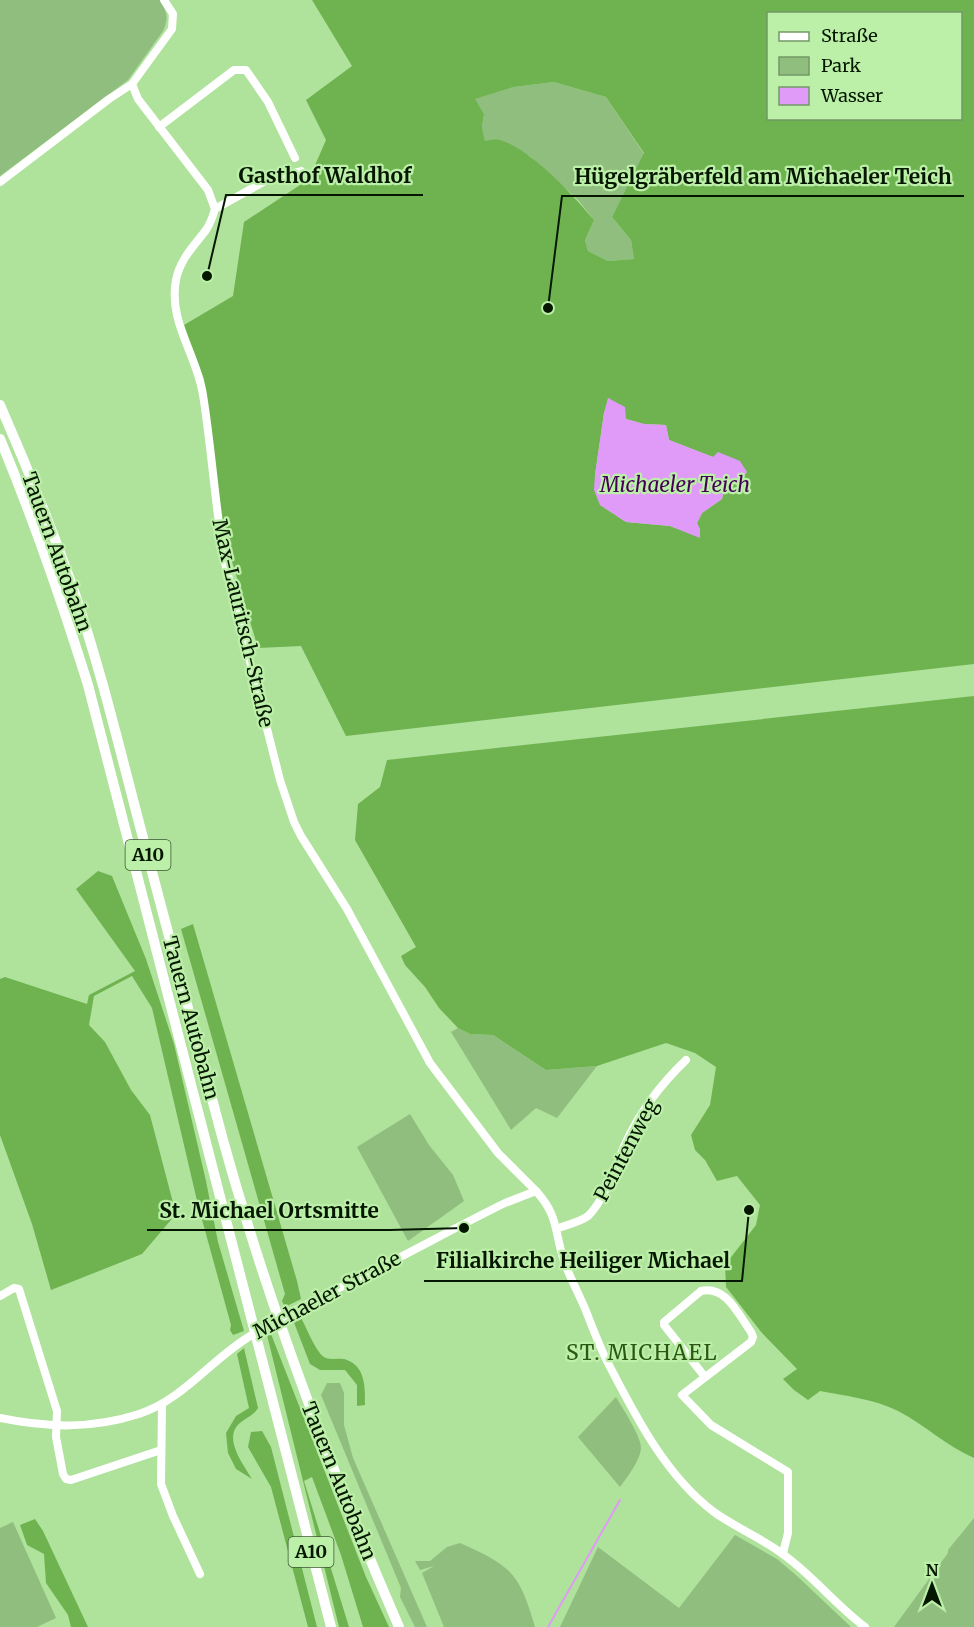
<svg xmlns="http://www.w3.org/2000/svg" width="974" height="1627" font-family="Merriweather,serif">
<rect width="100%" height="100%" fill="#afe29b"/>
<g fill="#90be7e">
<path d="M0,0H160C167,12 169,18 163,31L128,80L0,176Z"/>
<polygon points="554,82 606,97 644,154 612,217 631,240 634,259 608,261 588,251 585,242 594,220 579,201 530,156 485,141 482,127 484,114 474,99 514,87"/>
<polygon points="458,1028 470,1034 493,1035 546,1070 597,1066 557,1118 536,1108 511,1130 451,1032"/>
<polygon points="410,1114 429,1145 453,1175 464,1201 408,1241 357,1147"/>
<polygon points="327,1383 340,1383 344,1393 344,1425 353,1458 427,1627 415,1627 400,1597 401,1588 321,1395"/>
<path d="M616,1397C622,1408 642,1437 641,1449C639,1462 628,1476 620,1487L578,1437Z"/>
<polygon points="974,1518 974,1627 894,1627 948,1553 948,1550"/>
<polygon points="13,1522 56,1618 37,1627 0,1627 0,1528"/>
<polygon points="735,1535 777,1559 797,1576 851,1627 560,1627 598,1547 679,1608"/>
<path d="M460,1543C511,1566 519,1572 535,1627H444L422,1573L434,1566L420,1570L415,1561H430L447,1547Z"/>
</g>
<g fill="#6fb351" fill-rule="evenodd">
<path d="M312,0H974V664L346,736L301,646L258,648L221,525L204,379L184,325L233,296L244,222L309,179L326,140L306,100L352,66ZM768,14H960V118H768ZM554,82L606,97L644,153L612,217L631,240L634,259L608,261L588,251L585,241L594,220C573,195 531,149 500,140C496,139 490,140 485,141L482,127L484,114L475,99L514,87ZM609,398L626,419L644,424L666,425L669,440L713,457L741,481L724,489L722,499L702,513L697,523L700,537L670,526L626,522L600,505L595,475L604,413Z"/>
<path d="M974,696V1458C946,1446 925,1425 898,1411C875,1399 845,1396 820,1391L808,1400L794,1390L783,1379L797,1369L762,1333L726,1287L725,1265L756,1225L760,1205L737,1176L717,1181L705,1160L695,1150L691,1135L710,1105L716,1067L695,1053L666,1043L597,1066L546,1070L493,1035L470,1034L458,1028L439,1008L425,987L405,965L401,956L416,947L355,840L358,804L380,787L387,760Z"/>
<polygon points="98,871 112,876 146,959 174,1044 206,1181 218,1242 244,1331 233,1335 230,1330 231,1325 198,1205 152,1008 132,976 94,996 89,1025 105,1042 131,1090 150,1115 176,1214 142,1254 51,1290 32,1224 0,1135 0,979 5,977 87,1004 89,995 135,971 76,889"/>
<polygon points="193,924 297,1281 301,1299 285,1307 282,1301 285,1294 181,929"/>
<path d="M300,1316C306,1326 315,1351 324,1357C330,1361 340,1357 347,1360C366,1367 365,1389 365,1405L357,1406V1385L345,1370H320L310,1364L293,1320Z"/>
<polygon points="271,1334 366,1577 389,1627 363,1627 341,1555 312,1477 304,1481 349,1627 339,1627 267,1335"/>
<path d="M244,1348L258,1408C253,1416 247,1417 240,1423C222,1438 244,1465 252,1479L236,1469L228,1453L226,1433L236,1416L249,1408L237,1354Z"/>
<polygon points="262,1431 271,1447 317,1627 308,1627 271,1487 248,1447 251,1432"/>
<polygon points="35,1519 43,1531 88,1627 71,1627 68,1615 46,1583 44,1554 27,1545 20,1525"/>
</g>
<polygon fill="#e09af8" points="608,398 625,407 626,419 644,424 666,425 669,440 713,457 718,452 740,461 747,472 741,481 724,489 722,499 702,513 697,523 700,529 700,538 670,526 626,522 600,505 594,490 595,475 604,413"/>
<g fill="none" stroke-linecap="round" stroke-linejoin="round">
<polyline stroke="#e09af8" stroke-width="2" points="548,1627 620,1500"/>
<g stroke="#fff" stroke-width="8">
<path d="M164,0L173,14L172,29L132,84L138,99L208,190L215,209C213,216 210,224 206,230C194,246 180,259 176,280C168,322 197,355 203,395C212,451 215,507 225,563L280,780L294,822L301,836L347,909L430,1063L498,1153L536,1191"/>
<polyline points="159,127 234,70 246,70 268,102 295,158"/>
<polyline points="0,182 109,99 132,84"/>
<polyline points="215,209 267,180 301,171"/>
<path d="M558,1228C567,1225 580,1222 588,1216C605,1200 616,1164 626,1142C640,1112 662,1083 686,1060"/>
<polyline points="0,1296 14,1288 19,1289 57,1411 56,1437 63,1474 66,1479 71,1480 161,1450"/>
<path d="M705,1377L664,1325V1322L701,1291C726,1285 738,1314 751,1332L753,1337L751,1342L682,1395L711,1425L788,1472V1533L783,1553"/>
<polyline points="162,1405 161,1484 173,1516 200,1574"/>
<path d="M0,1418C48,1428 92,1429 139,1414C182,1400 209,1362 247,1338C282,1315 322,1297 359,1278C408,1254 456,1227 505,1203L536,1191C559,1216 554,1231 564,1261C570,1278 579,1294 586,1311C593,1329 600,1348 609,1365C636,1417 666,1476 714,1512C736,1528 762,1538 784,1555C813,1576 836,1605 865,1627"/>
</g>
<g stroke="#fff" stroke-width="10">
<path d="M0,405C26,464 50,524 72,585C98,660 117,738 137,815C166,924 194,1032 223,1140C269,1307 330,1468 399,1627"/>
<path d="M0,439C34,520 62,602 88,685L331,1627"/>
</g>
</g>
<g text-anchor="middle" stroke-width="4.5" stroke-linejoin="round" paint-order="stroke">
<g fill="#bcefa8" stroke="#3c5832" stroke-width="1.5">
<rect x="125.5" y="840" width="45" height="30" rx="4.5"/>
<rect x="288.5" y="1537" width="45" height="30" rx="4.5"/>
</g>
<g font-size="18" font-weight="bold" fill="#051700">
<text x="148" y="861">A10</text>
<text x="311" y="1558">A10</text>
</g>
<g font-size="20" fill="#051700" stroke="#bcefa8">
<text transform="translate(57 552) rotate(70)" y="7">Tauern Autobahn</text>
<text transform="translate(243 623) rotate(77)" y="7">Max-Lauritsch-Straße</text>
<text transform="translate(191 1018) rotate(75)" y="7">Tauern Autobahn</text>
<text transform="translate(626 1150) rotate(-62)" y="7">Peintenweg</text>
<text transform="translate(327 1295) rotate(-28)" y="7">Michaeler Straße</text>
<text transform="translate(339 1481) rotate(68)" y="7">Tauern Autobahn</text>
</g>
<g font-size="21" font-style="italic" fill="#460058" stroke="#bcefa8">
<text x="675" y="492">Michaeler Teich</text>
</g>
<g font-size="21" letter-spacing="1.5" fill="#2b5714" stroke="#bcefa8">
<text x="642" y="1360">ST. MICHAEL</text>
</g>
</g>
<path fill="none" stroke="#051700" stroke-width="2" d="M207 276L226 195H423M548 308L562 196H964M464 1228L390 1230H147M749 1210L742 1281H424"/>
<g fill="#051700" stroke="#bcefa8" stroke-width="2">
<circle cx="207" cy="276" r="6"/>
<circle cx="548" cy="308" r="6"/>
<circle cx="464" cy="1228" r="6"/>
<circle cx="749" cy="1210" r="6"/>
</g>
<g font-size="21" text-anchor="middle" font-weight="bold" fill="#051700" stroke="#bcefa8" stroke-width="4.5" stroke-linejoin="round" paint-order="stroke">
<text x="325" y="183">Gasthof Waldhof</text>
<text x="763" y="184">Hügelgräberfeld am Michaeler Teich</text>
<text x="269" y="1218">St. Michael Ortsmitte</text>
<text x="583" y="1268">Filialkirche Heiliger Michael</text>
</g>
<rect x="767" y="12" width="195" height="108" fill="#bcefa8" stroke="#739965" stroke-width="1.5"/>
<rect x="779" y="32" width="30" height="9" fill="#ffffff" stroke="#739965" stroke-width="1.5"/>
<text x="821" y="42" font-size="18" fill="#051700">Straße</text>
<rect x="779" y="57" width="30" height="18" fill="#90be7e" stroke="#739965" stroke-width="1.5"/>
<text x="821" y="72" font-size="18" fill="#051700">Park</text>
<rect x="779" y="87" width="30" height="18" fill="#e09af8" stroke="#739965" stroke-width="1.5"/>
<text x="821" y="102" font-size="18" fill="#051700">Wasser</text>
<g transform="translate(932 1585)" stroke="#bcefa8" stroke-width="4.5" paint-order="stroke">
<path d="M0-4.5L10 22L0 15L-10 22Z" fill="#051700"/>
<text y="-9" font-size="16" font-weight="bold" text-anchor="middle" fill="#051700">N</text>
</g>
</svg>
